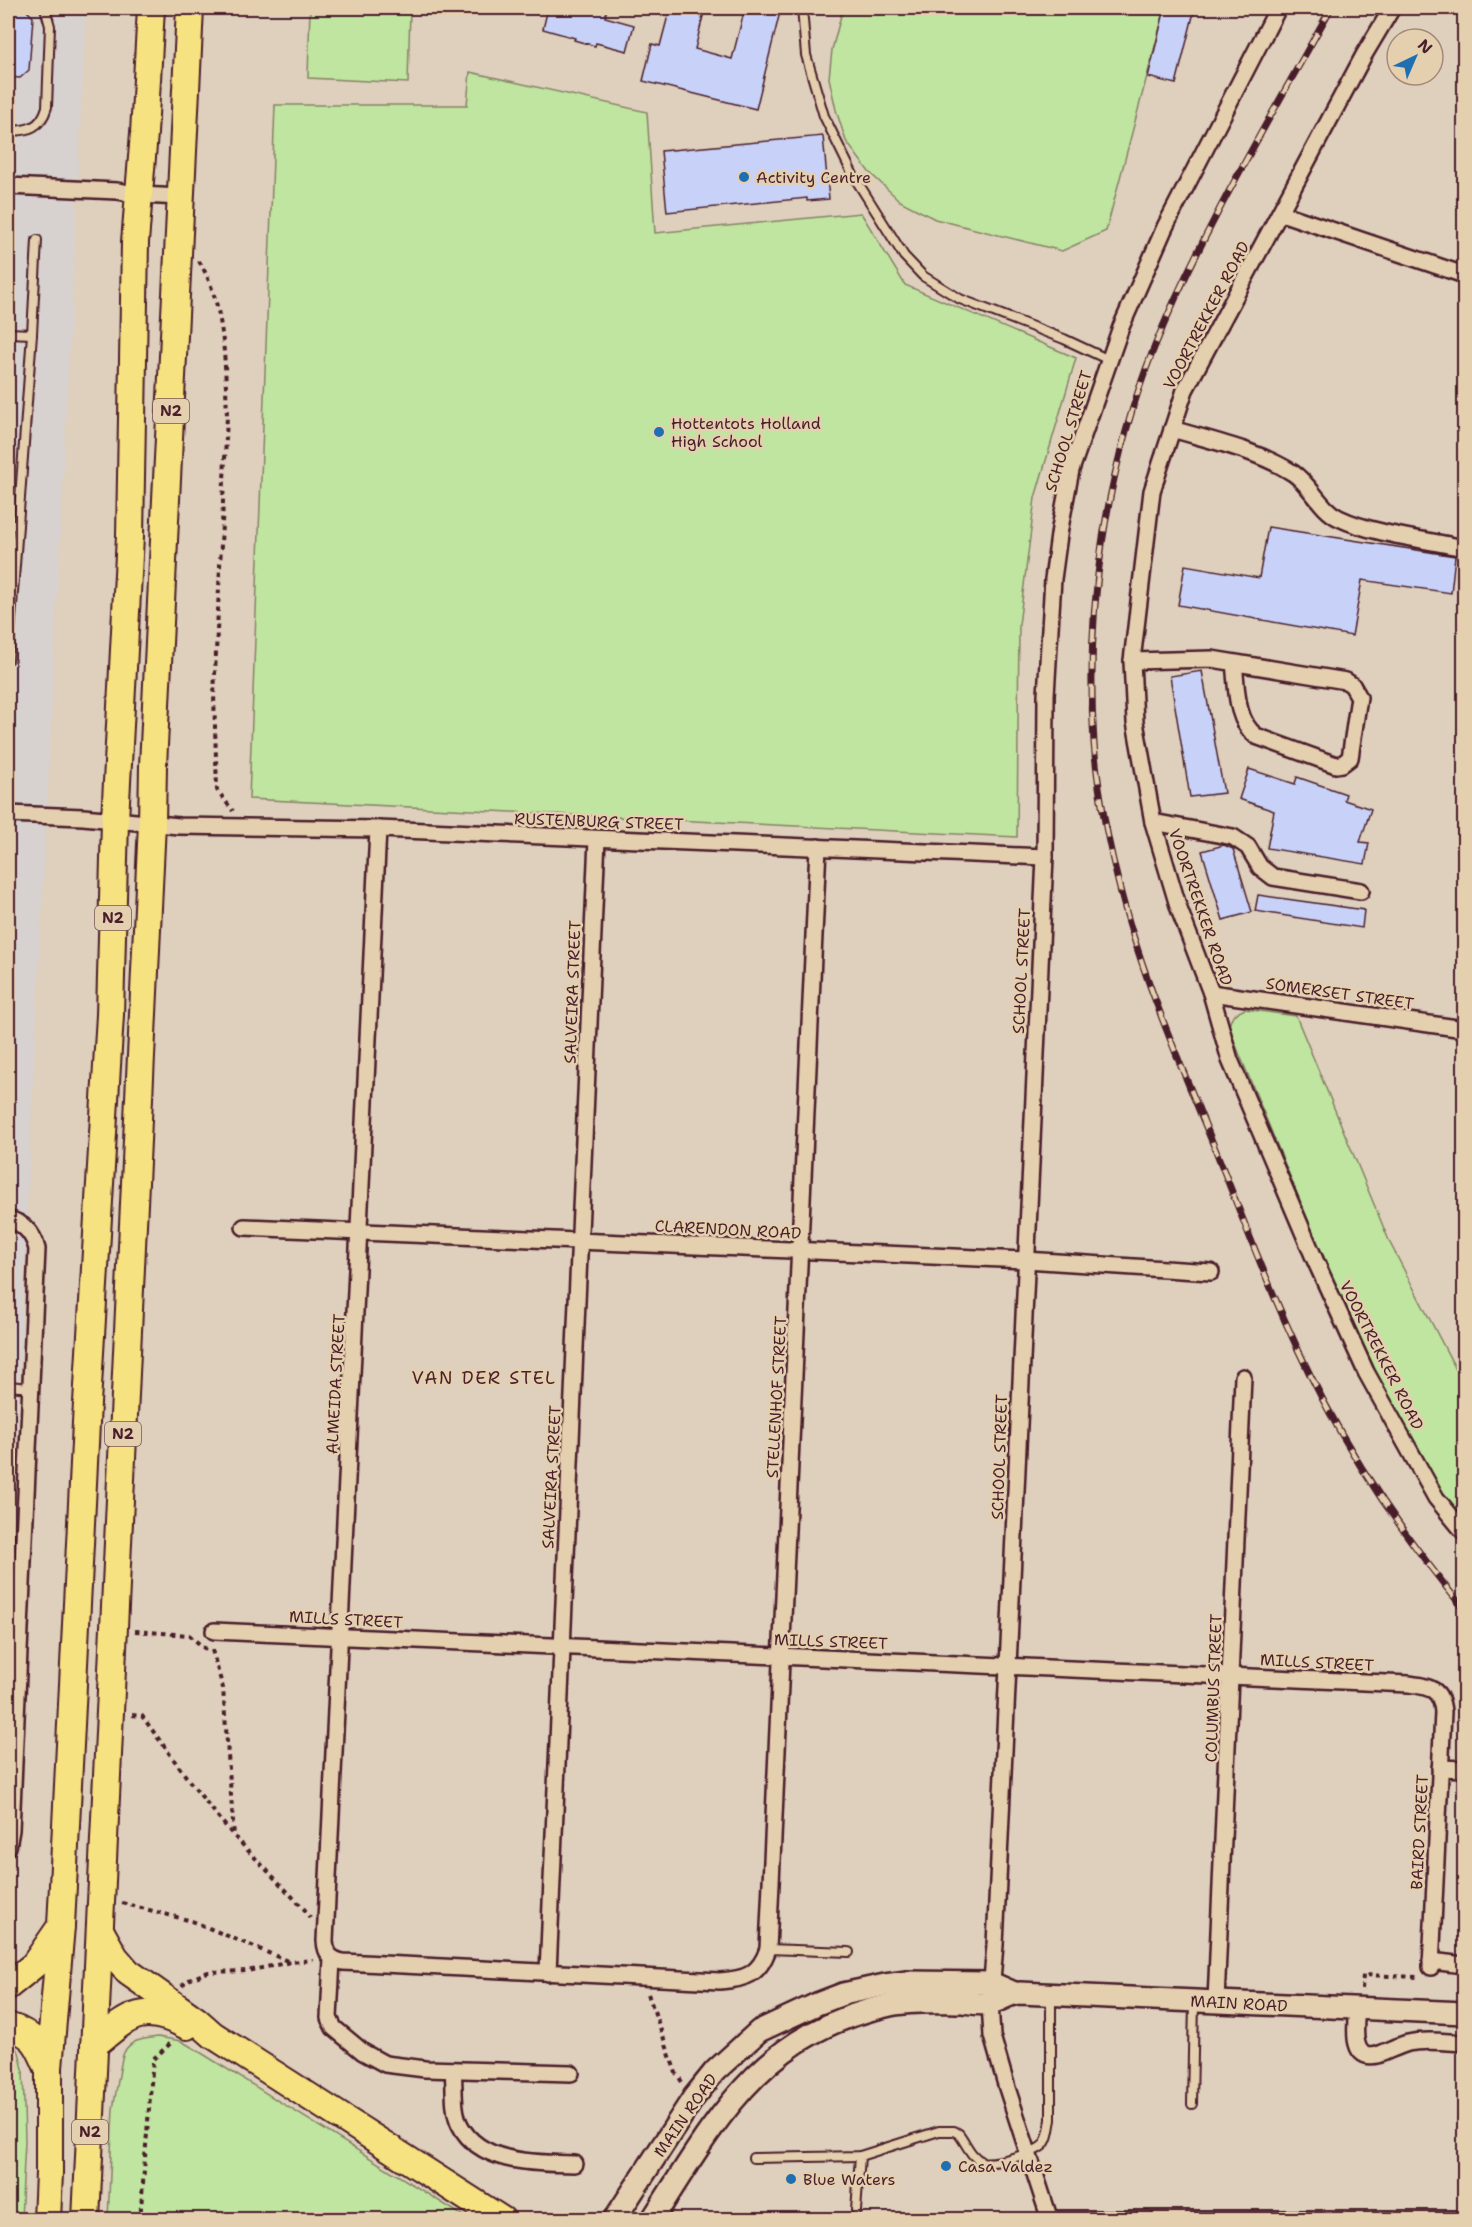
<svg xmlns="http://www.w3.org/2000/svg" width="1472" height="2227" font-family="'Shantell Sans',sans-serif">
<rect width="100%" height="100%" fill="#ded0bd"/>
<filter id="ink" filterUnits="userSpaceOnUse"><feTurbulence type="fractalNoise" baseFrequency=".0167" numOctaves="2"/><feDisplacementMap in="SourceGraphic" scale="12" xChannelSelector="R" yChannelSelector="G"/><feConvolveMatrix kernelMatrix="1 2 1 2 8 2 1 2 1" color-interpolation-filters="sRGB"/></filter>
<g filter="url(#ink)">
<polygon fill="#d7d1cf" points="8,8 86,8 8,1594"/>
<g fill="#c0e5a0" stroke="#858266" stroke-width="1.5">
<polygon points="310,8 410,8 408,83 308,78"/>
<polygon points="843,8 1165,8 1106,231 1062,251 935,219 900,201 869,172 846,141 836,110 829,78 832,50"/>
<polygon points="470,72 647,112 655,233 861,213 905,285 1076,358 1035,498 1019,625 1017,837 249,799 275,105 467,105"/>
<polygon points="1245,1009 1296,1016 1390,1243 1464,1385 1464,1519 1440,1489 1375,1370 1320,1249 1230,1031 1229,1025 1233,1015"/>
<path d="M158,2037L181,2041L195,2049L468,2219H108L113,2109L122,2058C127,2040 141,2039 158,2037Z"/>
<polygon points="8,2039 19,2052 23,2069 25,2141 21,2219 8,2219"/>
</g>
<g fill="#c8d2f9" stroke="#4a1f2b" stroke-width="1.5">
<polygon points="8,8 25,9 33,17 29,70 20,78 8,77"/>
<polygon points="548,8 607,8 605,17 634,25 627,51 596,43 595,46 574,40 575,38 543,29"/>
<polygon points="670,8 705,8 695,49 732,59 745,8 781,8 756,109 643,81 652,44 660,46"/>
<polygon points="1165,8 1195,8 1176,84 1148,77"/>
<polygon points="823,136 829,199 807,201 807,198 667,212 661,151"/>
<polygon points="1268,527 1455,556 1451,593 1362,580 1352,636 1178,605 1185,565 1259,578"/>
<polygon points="1202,671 1224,793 1190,797 1170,676"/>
<polygon points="1249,769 1295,784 1297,777 1346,794 1344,800 1371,809 1360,842 1369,843 1365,864 1267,848 1274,811 1239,799"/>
<polygon points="1224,845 1233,849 1252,912 1223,920 1202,851"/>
<polygon points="1258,895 1364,910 1362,928 1255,911"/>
</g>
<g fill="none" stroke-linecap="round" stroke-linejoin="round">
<g stroke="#4a1f2b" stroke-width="12">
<g id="service">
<polyline points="802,8 806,55 824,116 853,175 904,256 923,276 960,299 1064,339 1109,360"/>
<path d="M8,131C28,131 41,128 47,107L50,26L45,8"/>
<polyline points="8,333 32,334 37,240"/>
<polyline points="8,525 18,525 32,334"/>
<polyline points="8,659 18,525"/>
<polyline points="8,1386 31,1388"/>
<polyline points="768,1949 849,1952"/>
<polyline points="1192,2104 1194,2002"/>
<path d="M753,2158L860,2156L939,2131H954L959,2134C966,2143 971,2158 983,2162C993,2165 1034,2153 1042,2146C1049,2140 1049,2128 1051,2120V1995"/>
<polyline points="856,2210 860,2156"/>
</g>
</g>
<g stroke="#4a1f2b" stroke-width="20">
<g id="minor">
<polyline points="1392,8 1364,55 1185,390 1152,491 1132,661 1135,722 1153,822 1179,909 1211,993 1230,1060 1315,1260 1366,1372 1436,1498 1464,1532"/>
<polyline points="8,186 117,191 140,195 181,197"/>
<polyline points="1281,213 1464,275"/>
<path d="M1172,429C1212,441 1257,450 1293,473C1311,485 1320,509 1339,518C1372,534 1427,540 1464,548"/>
<path d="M1132,661L1212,659L1346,681L1352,685L1359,697L1350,758L1342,764L1336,765L1256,736C1235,720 1237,687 1234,663"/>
<polyline points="8,814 83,817 179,826 378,829 1045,857"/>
<polyline points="1153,822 1233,837 1248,847 1260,867 1273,877 1361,891"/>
<path d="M378,829L325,1941C326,1954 330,1959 343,1962L720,1981C746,1979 759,1975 768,1949L818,847"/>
<polyline points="1211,993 1464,1029"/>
<path d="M8,1219C24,1223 33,1233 37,1249L11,1830L8,1847"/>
<polyline points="244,1227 1026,1260 1211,1272"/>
<path d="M214,1631L1409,1684C1430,1687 1441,1688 1443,1712L1431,1967"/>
<polyline points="1440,1768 1464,1769"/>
<polyline points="332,1959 329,2018 334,2028 363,2052 385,2064 425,2069 571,2073"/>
<polyline points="1431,1961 1464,1965"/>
<polyline points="548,1973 597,839"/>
<polyline points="1216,2001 1243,1377"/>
<path d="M1357,2008C1356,2023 1349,2062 1377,2055C1387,2052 1397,2046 1408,2043C1426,2039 1446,2042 1464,2043"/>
<path d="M453,2070C455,2087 452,2110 460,2125C480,2165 539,2163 575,2164"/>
<polyline points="1050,2219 1464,2219"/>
<polyline points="1050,2220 1007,2088 992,2036 990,2003 995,1945 1008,1666 1045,857 1046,695 1053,579 1060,528 1071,470 1121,327 1165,227 1278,8"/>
</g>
</g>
<g stroke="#4a1f2b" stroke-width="26">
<g id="secondary">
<polyline points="614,2220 694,2097 715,2071 759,2031 817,2004 843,1994 885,1985 907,1982 991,1983 1014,1993"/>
<path d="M652,2220C717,2118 762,2032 890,2005C913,2000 940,2002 963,2002C971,2003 982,2005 990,2003C1001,2001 1009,1993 1020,1993L1464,2013"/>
</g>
</g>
<g stroke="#4a1f2b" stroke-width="30">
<g id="trunk">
<polyline points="100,1930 115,1957 128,1972 196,2020 213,2035 502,2220"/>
<polyline points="8,1986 34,1965 61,1926"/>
<path d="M8,2026C34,2034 38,2044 48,2068"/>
<path d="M94,2045C129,2016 142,2002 187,2026"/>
<polyline points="47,2220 49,2173 49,2068 61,1926 87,1403 110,1015 115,820 130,536 135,242 144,133 151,8"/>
<polyline points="86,2220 152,823 153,766 190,8"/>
</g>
</g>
<g stroke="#4a1f2b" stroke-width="4" stroke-dasharray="4.5 4.5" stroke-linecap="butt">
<path d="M199,261C226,305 225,366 227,416L214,695L217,790L233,811"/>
<polyline points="135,1631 189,1635 204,1648 209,1649"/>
<polyline points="212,1650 223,1688 234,1836 305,1910 310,1918"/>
<polyline points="132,1715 142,1716 193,1786 233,1835"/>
<polyline points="122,1903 192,1921 290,1962"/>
<polyline points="182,1986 186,1981 208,1972 247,1971 291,1962 313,1960"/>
<polyline points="1362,1989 1363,1975 1419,1977"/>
<polyline points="648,1994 676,2073 682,2082"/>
<polyline points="140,2220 153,2059 172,2042"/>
</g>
<use href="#service" stroke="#e4cfae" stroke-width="8"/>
<use href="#minor" stroke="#e4cfae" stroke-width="15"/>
<use href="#secondary" stroke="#e4cfae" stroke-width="21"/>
<use href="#trunk" stroke="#f7e281" stroke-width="26"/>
<g stroke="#4a1f2b" stroke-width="7">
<path id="rail" d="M1331,8C1270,119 1202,230 1154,348C1105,472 1085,610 1094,743C1098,794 1109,847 1122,897C1145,984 1182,1068 1216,1151C1249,1235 1281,1320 1323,1400C1362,1475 1411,1545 1464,1609"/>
</g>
<use href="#rail" stroke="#e4cfae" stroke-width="4.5" stroke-dasharray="14" stroke-linecap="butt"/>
</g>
</g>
<g fill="#1f6fb2" stroke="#e4cfae" stroke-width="2">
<circle cx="744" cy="177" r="6"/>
<circle cx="659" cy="432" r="6"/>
<circle cx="946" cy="2166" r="6"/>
<circle cx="791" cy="2179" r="6"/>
</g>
<g text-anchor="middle" stroke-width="5" stroke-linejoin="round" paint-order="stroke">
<g fill="#e4cfae" stroke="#785452" stroke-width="1.5">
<rect x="153" y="399" width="36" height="24" rx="4.5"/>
<rect x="95" y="906" width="36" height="24" rx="4.5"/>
<rect x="105" y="1422" width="36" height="24" rx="4.5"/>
<rect x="72" y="2120" width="36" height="24" rx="4.5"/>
</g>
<g font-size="15" font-weight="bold" fill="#4a1f2b">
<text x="171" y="416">N2</text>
<text x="113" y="923">N2</text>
<text x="123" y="1439">N2</text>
<text x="90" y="2137">N2</text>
</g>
<g font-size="16" fill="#4a1f2b" stroke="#e4cfae" text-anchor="start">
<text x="756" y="183">Activity Centre</text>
<text x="671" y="429">Hottentots Holland<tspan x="671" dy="18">High School</tspan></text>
<text x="958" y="2172">Casa Valdez</text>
<text x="803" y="2185">Blue Waters</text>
</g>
<g font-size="16" fill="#4a1f2b" stroke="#e4cfae">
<text transform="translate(1206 315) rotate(-62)" y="6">VOORTREKKER ROAD</text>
<text transform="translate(1068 431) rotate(-73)" y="6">SCHOOL STREET</text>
<text transform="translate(599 821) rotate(2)" y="6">RUSTENBURG STREET</text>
<text transform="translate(1201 907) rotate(71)" y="6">VOORTREKKER ROAD</text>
<text transform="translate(1021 971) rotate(-87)" y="6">SCHOOL STREET</text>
<text transform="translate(572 992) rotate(-88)" y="6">SALVEIRA STREET</text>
<text transform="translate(1340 993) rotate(8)" y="6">SOMERSET STREET</text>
<text transform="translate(728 1229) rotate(3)" y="6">CLARENDON ROAD</text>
<text transform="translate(1382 1355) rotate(63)" y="6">VOORTREKKER ROAD</text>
<text transform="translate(335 1384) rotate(-87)" y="6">ALMEIDA STREET</text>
<text transform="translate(776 1397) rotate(-87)" y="6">STELLENHOF STREET</text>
<text transform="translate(999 1457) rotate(-88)" y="6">SCHOOL STREET</text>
<text transform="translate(551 1477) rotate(-87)" y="6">SALVEIRA STREET</text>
<text transform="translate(346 1619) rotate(3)" y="6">MILLS STREET</text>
<text transform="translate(831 1641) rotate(2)" y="6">MILLS STREET</text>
<text transform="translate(1317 1662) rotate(3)" y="6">MILLS STREET</text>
<text transform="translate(1213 1688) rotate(-88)" y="6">COLUMBUS STREET</text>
<text transform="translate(1419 1832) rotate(-87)" y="6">BAIRD STREET</text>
<text transform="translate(1239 2003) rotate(3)" y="6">MAIN ROAD</text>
<text transform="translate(685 2115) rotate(-55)" y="6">MAIN ROAD</text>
</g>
<g font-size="18" letter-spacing="1.5" fill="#4a1f2b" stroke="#e4cfae">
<text x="484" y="1384">VAN DER STEL</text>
</g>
</g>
<rect width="1472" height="2227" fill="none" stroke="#e4cfae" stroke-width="30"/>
<rect x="15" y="15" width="1442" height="2197" fill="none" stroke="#4a1f2b" stroke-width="2" filter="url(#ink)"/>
<g transform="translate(1415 57) rotate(44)"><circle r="28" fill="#e4cfae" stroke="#a6897a" stroke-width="1.5"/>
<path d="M0-4.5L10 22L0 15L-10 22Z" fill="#1f6fb2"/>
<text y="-9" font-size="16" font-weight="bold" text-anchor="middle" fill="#4a1f2b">N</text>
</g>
</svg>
